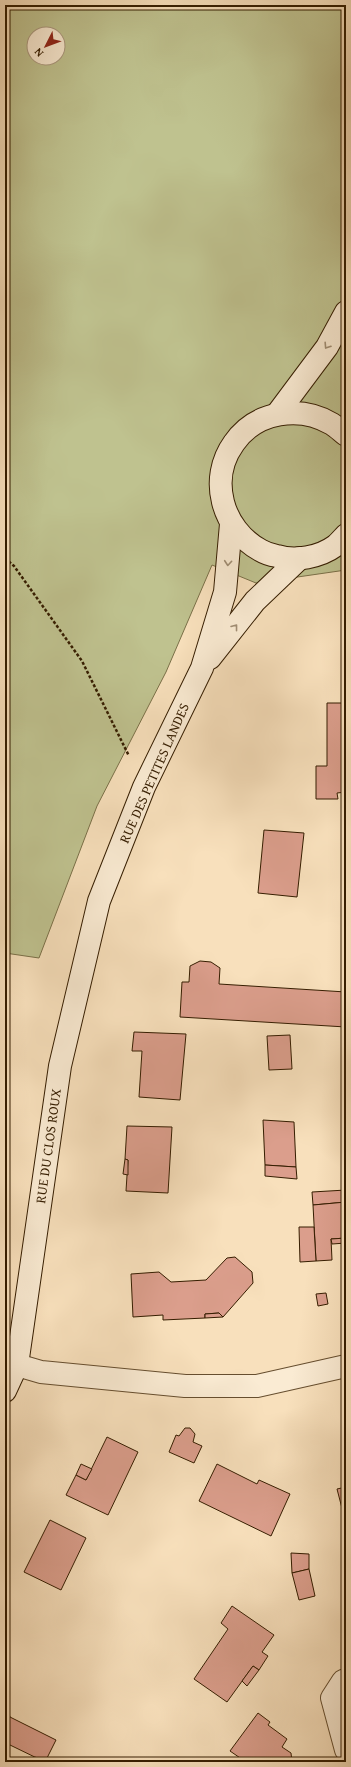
<svg xmlns="http://www.w3.org/2000/svg" width="351" height="1767" font-family="'Gentium Book Plus',serif">
<rect width="100%" height="100%" fill="#f8e0bc"/>
<filter id="stains"><feTurbulence type="fractalNoise" baseFrequency=".005" numOctaves="4"/><feColorMatrix values="0 0 0 0 .2 0 0 0 0 .09 0 0 0 0 .02 0 0 0 .5 -.17"/></filter>
<radialGradient id="worn" r=".72"><stop offset=".6" stop-color="#630" stop-opacity="0"/><stop offset="1" stop-color="#630" stop-opacity=".3"/></radialGradient>
<path fill="#bfc28f" stroke="#7a7048" fill-rule="evenodd" d="M5,5H346V570L256,583L212,565L166,672L97,806L39,958L5,953ZM34,34H58V58H34Z"/>
<g fill="#db9e8c" stroke="#351d00">
<polygon points="327,703 346,703 346,792 337,793 338,799 316,799 316,766 327,766"/>
<polygon points="264,830 304,833 297,897 258,893"/>
<polygon points="200,961 211,962 220,968 219,984 346,992 346,1027 180,1017 182,982 189,982 190,966"/>
<polygon points="134,1032 186,1034 180,1100 139,1097 142,1051 132,1051"/>
<polygon points="290,1035 292,1069 269,1070 267,1036"/>
<polygon points="263,1120 294,1122 296,1167 265,1165"/>
<polygon points="127,1126 172,1127 168,1193 126,1191 128,1160 125,1159"/>
<polygon points="125,1159 128,1160 128,1175 123,1174"/>
<polygon points="265,1165 296,1167 297,1179 265,1176"/>
<polygon points="346,1190 346,1202 313,1205 312,1192"/>
<polygon points="346,1202 346,1238 331,1239 332,1260 316,1261 313,1205"/>
<polygon points="299,1227 314,1227 316,1261 300,1262"/>
<polygon points="346,1238 346,1243 332,1244 331,1239"/>
<polygon points="235,1257 252,1272 253,1283 223,1317 219,1313 205,1314 205,1318 163,1320 163,1315 133,1317 131,1274 159,1272 171,1282 206,1280 227,1258"/>
<polygon points="326,1293 328,1304 318,1306 316,1294"/>
<polygon points="219,1313 223,1317 205,1318 205,1314"/>
<polygon points="185,1428 190,1428 195,1434 193,1442 202,1446 194,1463 169,1452 176,1435 179,1436"/>
<polygon points="107,1437 138,1452 108,1515 66,1495 76,1475 86,1480"/>
<polygon points="81,1464 92,1469 86,1480 76,1475"/>
<polygon points="217,1464 257,1484 259,1480 290,1494 271,1536 199,1501"/>
<polygon points="346,1487 346,1515 344,1516 337,1489"/>
<polygon points="50,1520 86,1538 61,1590 24,1572"/>
<polygon points="291,1553 309,1554 309,1569 292,1573"/>
<polygon points="309,1569 315,1596 299,1600 292,1573"/>
<polygon points="232,1606 274,1635 262,1652 268,1656 259,1670 253,1666 227,1702 194,1679 228,1629 221,1623"/>
<polygon points="253,1666 259,1670 247,1686 242,1681"/>
<polygon points="5,1701 10,1717 56,1740 45,1762 10,1745 5,1745"/>
<polygon points="258,1713 270,1722 268,1725 287,1739 282,1747 291,1753 292,1762 246,1762 230,1751"/>
<polygon points="35,1757 44,1762 33,1762"/>
</g>
<g fill="none" stroke-linecap="round" stroke-linejoin="round">
<g stroke="#664e2f" stroke-width="24">
<g id="street">
<polyline points="17,1365 41,1372 185,1386 257,1386 346,1366"/>
<polyline points="346,1680 343,1681 332,1698 346,1750"/>
</g>
</g>
<g stroke="#351d00" stroke-width="24">
<g id="secondary">
<polyline points="277,414 327,347 346,312"/>
<path d="M346,435C342,432 337,427 332,424C300,405 256,411 234,443C208,479 222,529 260,550C265,553 271,555 277,556C295,562 320,557 335,546C339,543 343,538 346,535"/>
<polyline points="210,658 255,601 300,558"/>
<polyline points="5,1391 17,1365 60,1066 99,901 144,787 202,668 225,592 231,524"/>
</g>
</g>
<polyline stroke="#351d00" stroke-width="2.5" stroke-dasharray="3 2" stroke-linecap="butt" points="5,558 14,566 82,661 129,756"/>
<use href="#street" stroke="#faebd3" stroke-width="22"/>
<use href="#secondary" stroke="#faebd3" stroke-width="22"/>
</g>
<defs><path id="oneway-chevron" d="M-2-3.5L2.5 0L-2 3.5" fill="none" stroke-width="1.6" stroke-linecap="round" stroke-linejoin="round"/></defs>
<g stroke="#a18e74">
<use href="#oneway-chevron" transform="translate(327 346) rotate(123)"/>
<use href="#oneway-chevron" transform="translate(228 563) rotate(95)"/>
<use href="#oneway-chevron" transform="translate(235 627) rotate(-52)"/>
</g>
<g text-anchor="middle" stroke-width="3.5" stroke-linejoin="round" paint-order="stroke">
<g font-size="14" fill="#351d00" stroke="#faebd3">
<text transform="translate(154 773) rotate(-66)" y="5">RUE DES PETITES LANDES</text>
<text transform="translate(48 1146) rotate(-82)" y="5">RUE DU CLOS ROUX</text>
</g>
</g>
<rect width="351" height="1767" fill="none" stroke="#f8e0bc" stroke-width="20"/>
<rect x="6" y="6" width="339" height="1755" fill="none" stroke="#351d00" stroke-width="2"/>
<rect x="10" y="10" width="331" height="1747" fill="none" stroke="#351d00"/>
<g transform="translate(46 46) rotate(228)"><circle r="19" fill="#faebd3" stroke="#ab997f"/>
<path d="M0-3L7 15L0 10L-7 15Z" fill="#8f2418"/>
<text y="-6" font-size="11" font-weight="bold" text-anchor="middle" fill="#351d00">N</text>
</g>
<rect width="100%" height="100%" filter="url(#stains)"/>
<rect width="100%" height="100%" fill="url(#worn)"/>
</svg>
